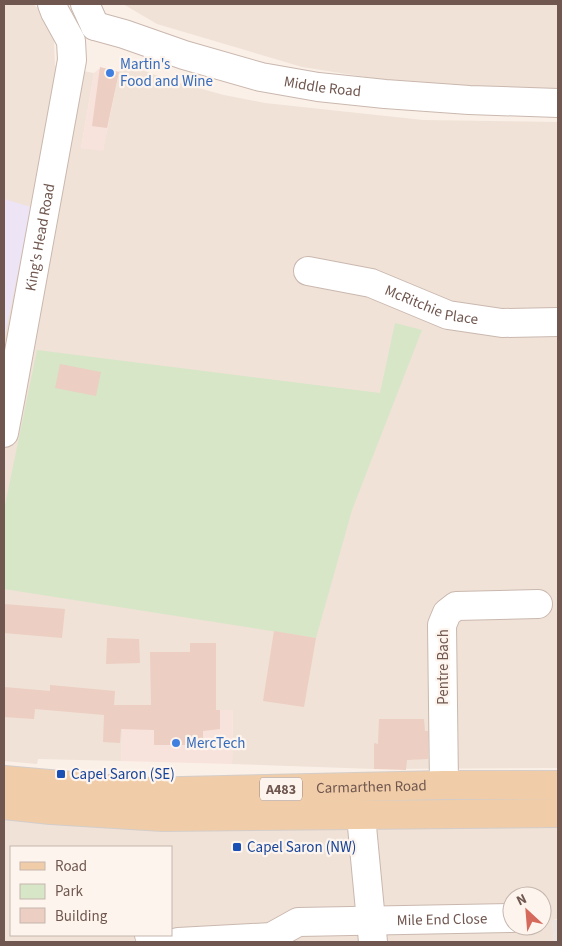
<svg xmlns="http://www.w3.org/2000/svg" width="562" height="946" font-family="'Source Sans 3',sans-serif">
<rect width="100%" height="100%" fill="#faf0e7"/>
<g fill="#f0e2d7" fill-rule="evenodd">
<polygon points="4,4 33,4 42,12 54,40 55,66 94,73 81,148 103,150 119,72 123,63 169,80 224,95 265,103 423,120 558,122 558,768 374,769 232,764 233,710 123,710 121,761 38,759 37,764 4,761"/>
<polygon points="123,4 558,4 558,92 435,88 302,67 157,24"/>
<path d="M4,817L558,820V919L552,920L554,942H4ZM11,847H171V935H11ZM512,896H542V926H512Z"/>
</g>
<g fill="#f8e2dc">
<polygon points="106,68 119,72 103,151 81,148 94,73 99,69"/>
<polygon points="123,710 233,710 232,764 121,761"/>
</g>
<polygon fill="#ebe4e0" points="552,920 558,920 558,942 554,942"/>
<polygon fill="#ede4f6" points="4,199 31,207 4,341"/>
<polygon fill="#d7e6c7" points="395,323 422,330 352,510 316,638 4,589 4,510 37,350 380,393"/>
<g fill="#eccec2">
<polygon points="100,67 119,72 107,128 92,126"/>
<polygon points="60,364 101,372 96,396 55,388"/>
<polygon points="4,604 65,609 62,638 4,633"/>
<polygon points="274,631 316,638 304,707 263,701"/>
<polygon points="107,638 139,639 140,663 106,664"/>
<polygon points="190,643 216,643 216,710 220,710 220,729 203,731 203,745 154,745 154,730 121,729 120,743 103,742 104,715 35,709 34,719 4,717 4,687 50,691 50,685 115,691 114,705 151,705 150,652 190,652"/>
<polygon points="379,719 424,719 425,731 428,731 428,759 407,760 406,770 374,769 374,743 378,744"/>
</g>
<g fill="none" stroke-linecap="round" stroke-linejoin="round">
<g stroke="#cab8af" stroke-width="30">
<g id="minor">
<polyline points="85,4 95,26"/>
<path id="s1" d="M95,26L124,34L184,55L261,77L318,87L385,94L469,100L558,103"/>
<path id="s2" d="M308,271L371,283L448,315L502,323L558,322"/>
<path id="s3" d="M4,433L11,396L72,60L71,41L55,12L52,4"/>
<polyline points="444,785 442,625 447,613 456,606 538,604"/>
<polyline points="361,816 373,942"/>
<polyline points="149,935 159,942"/>
<path id="s4" d="M178,942L271,937L298,922L512,918"/>
</g>
</g>
<g stroke="#d4cdca" stroke-width="30">
<g id="major">
<path id="s5" d="M4,780L140,792L444,785H558"/>
<polyline points="4,805 51,810 163,817 558,813"/>
</g>
</g>
<use href="#minor" stroke="#fff" stroke-width="28"/>
<use href="#major" stroke="#f0cda8" stroke-width="28"/>
</g>
<g fill="#3f7fe0" stroke="#fdf5ed" stroke-width="2">
<circle cx="110" cy="73" r="5"/>
<circle cx="176" cy="743" r="5"/>
</g>
<g fill="#1a4fb4" stroke="#fdf5ed" stroke-width="2">
<rect x="56" y="769" width="10" height="10" rx="2.5"/>
<rect x="232" y="842" width="10" height="10" rx="2.5"/>
</g>
<g text-anchor="middle" stroke-width="4.5" stroke-linejoin="round" paint-order="stroke">
<rect fill="#fdf5ed" stroke="#9a867e" stroke-width="1" x="260" y="777.5" width="42" height="23" rx="4"/>
<g font-size="14" font-weight="bold" fill="#70574f">
<text x="281" y="794">A483</text>
</g>
<g font-size="15" fill="#366cbe" stroke="#fdf5ed" text-anchor="start">
<text x="120" y="69">Martin's<tspan x="120" dy="17">Food and Wine</tspan></text>
<text x="186" y="748">MercTech</text>
</g>
<g font-size="15" fill="#70574f" stroke="#fdf5ed">
<text dy="5" stroke="none"><textPath href="#s1" startOffset="236">Middle Road</textPath></text>
<text dy="5" stroke="none"><textPath href="#s3" startOffset="199">King's Head Road</textPath></text>
<text dy="5" stroke="none"><textPath href="#s2" startOffset="129">McRitchie Place</textPath></text>
<text transform="translate(443 667) rotate(-90)" y="5">Pentre Bach</text>
<text dy="5" stroke="none"><textPath href="#s5" startOffset="368">Carmarthen Road</textPath></text>
<text dy="5" stroke="none"><textPath href="#s4" startOffset="268">Mile End Close</textPath></text>
</g>
<g font-size="15" fill="#164399" stroke="#fdf5ed" text-anchor="start">
<text x="71" y="779">Capel Saron (SE)</text>
<text x="247" y="852">Capel Saron (NW)</text>
</g>
</g>
<rect width="562" height="946" fill="none" stroke="#70574f" stroke-width="10"/>
<rect x="10" y="846" width="162" height="90" fill="#fdf5ed" stroke="#c5b6ae"/>
<rect x="20" y="862" width="25" height="8" fill="#f0cda8" stroke="#c5b6ae"/>
<text x="55" y="871" font-size="15" fill="#70574f">Road</text>
<rect x="20" y="884" width="25" height="15" fill="#d7e6c7" stroke="#c5b6ae"/>
<text x="55" y="896" font-size="15" fill="#70574f">Park</text>
<rect x="20" y="908" width="25" height="15" fill="#eccec2" stroke="#c5b6ae"/>
<text x="55" y="921" font-size="15" fill="#70574f">Building</text>
<g transform="translate(527 911) rotate(334)"><circle r="24" fill="#fdf5ed" stroke="#c5b6ae"/>
<path d="M0-4L9 19L0 12L-9 19Z" fill="#d5695b"/>
<text y="-8" font-size="14" font-weight="bold" text-anchor="middle" fill="#70574f">N</text>
</g>
</svg>
